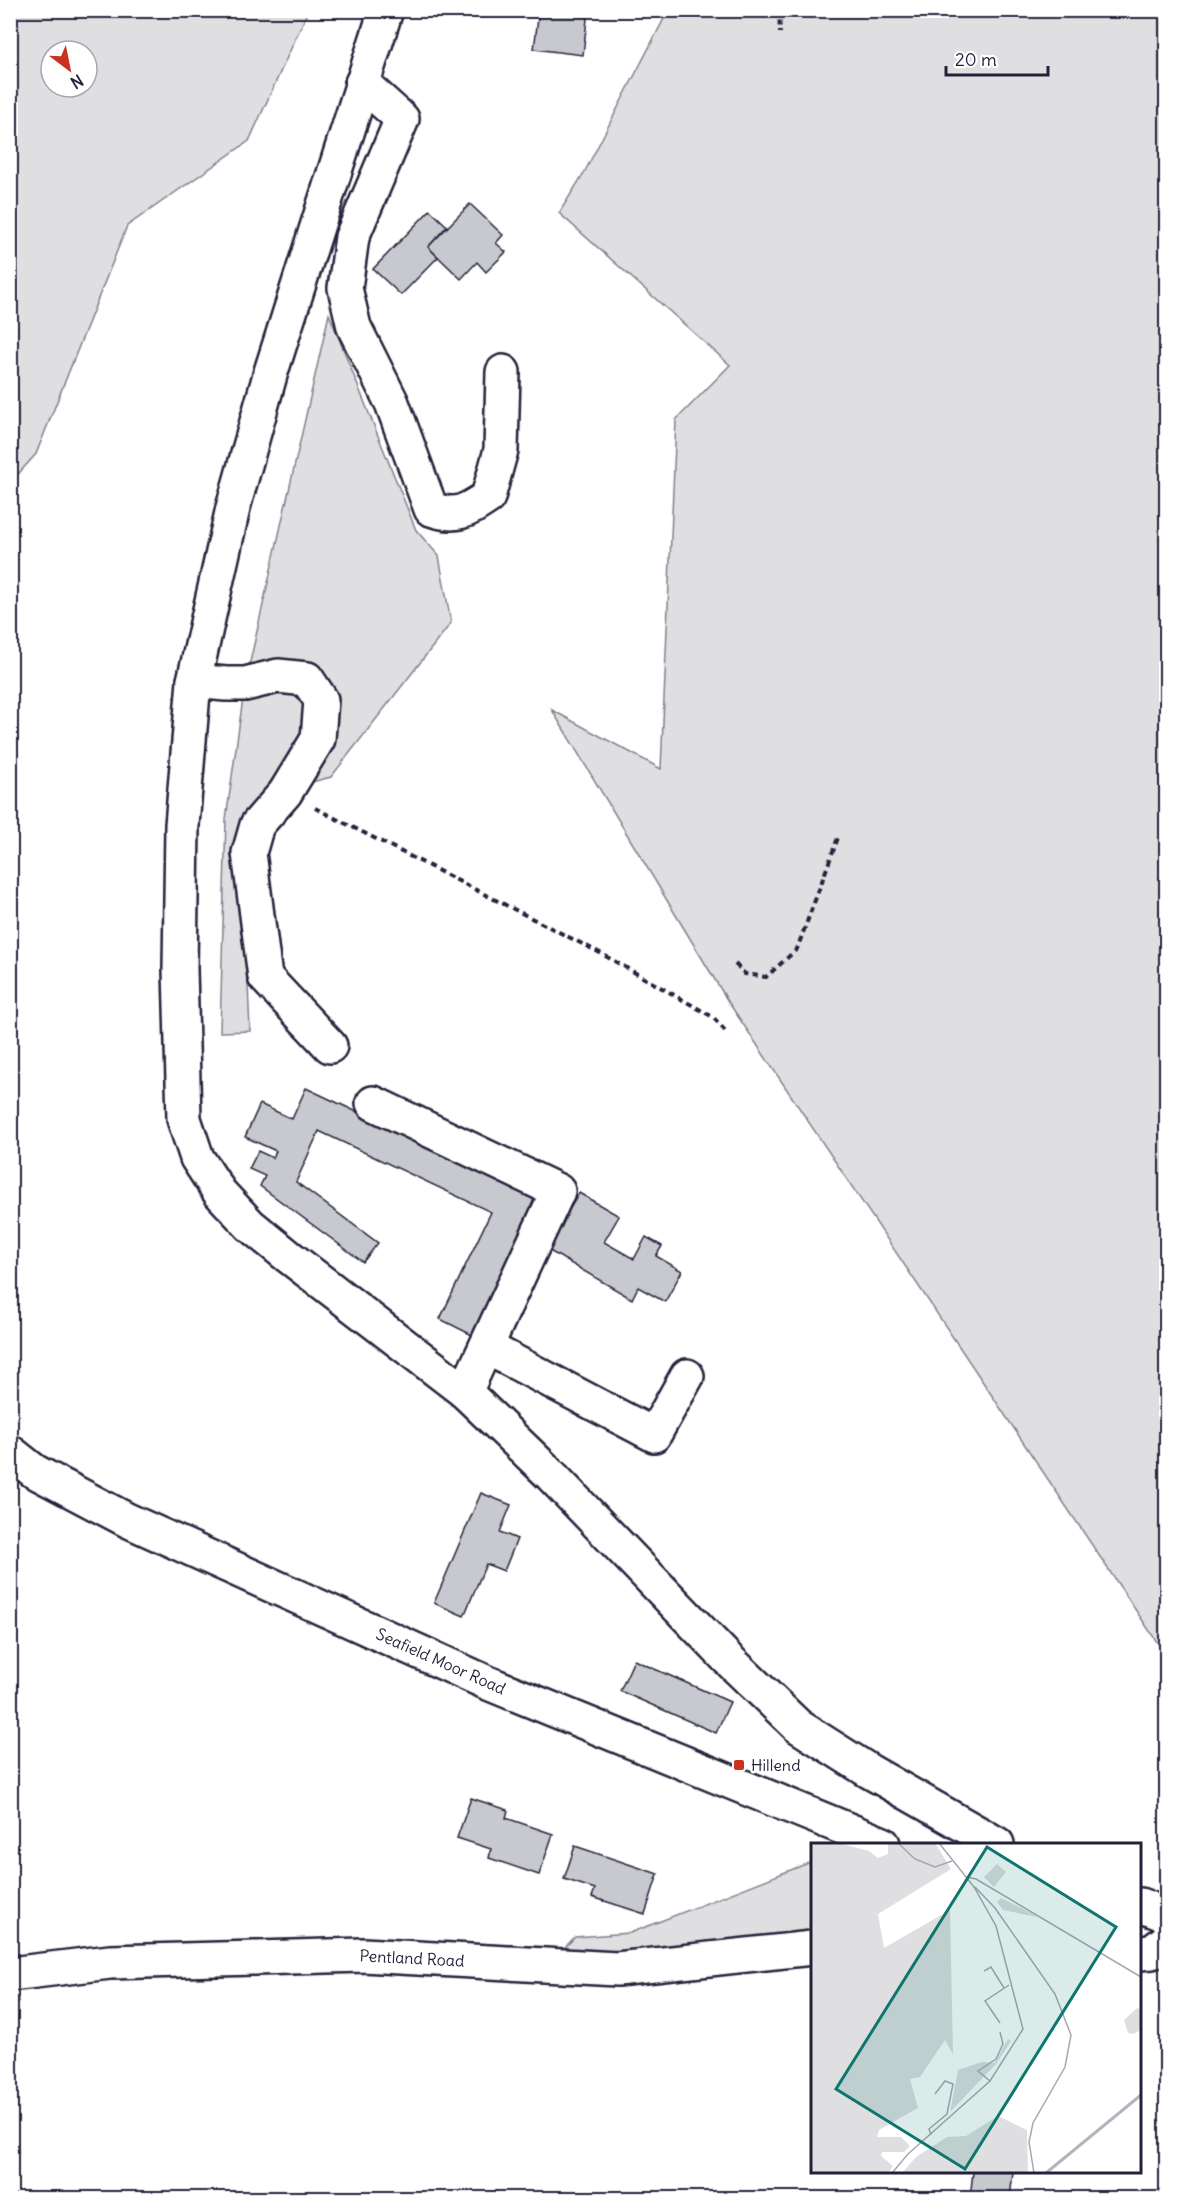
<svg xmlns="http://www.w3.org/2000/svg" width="1177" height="2209" font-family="Delius,sans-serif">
<rect width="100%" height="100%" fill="#fff"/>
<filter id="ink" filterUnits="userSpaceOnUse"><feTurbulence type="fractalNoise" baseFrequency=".0167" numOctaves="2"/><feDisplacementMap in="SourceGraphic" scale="12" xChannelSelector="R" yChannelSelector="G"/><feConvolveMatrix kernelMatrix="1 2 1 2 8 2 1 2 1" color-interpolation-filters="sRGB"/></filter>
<g filter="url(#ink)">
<g fill="#dfdfe2" stroke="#80808e" stroke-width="1.5" fill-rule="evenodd">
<path d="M11,10L308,11L249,141L127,226L36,454L11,482ZM51,51H87V87H51Z"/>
<polygon points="668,11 1166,11 1166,1631 1159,1645 729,1003 552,710 661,769 676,420 730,365 559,213 584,173"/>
<polygon points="329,314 416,530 439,556 451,623 331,777 269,793 241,821 250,1031 220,1032 226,819 245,684"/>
<polygon points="811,1862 812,1862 812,1936 616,1956 561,1951 575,1937 630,1933"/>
</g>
<g fill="#c8c8cf" stroke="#22223b" stroke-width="1.5">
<polygon points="539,10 588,10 583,55 534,49"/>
<polygon points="470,204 503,235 496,243 506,252 486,272 477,262 461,279 428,247"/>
<polygon points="430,210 447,226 428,247 438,257 401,295 373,269"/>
<polygon points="306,1088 538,1197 472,1335 440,1319 491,1212 319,1131 296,1182 378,1243 363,1262 260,1186 265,1176 249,1169 258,1151 273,1158 276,1151 245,1137 260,1104 292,1119"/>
<polygon points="579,1193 619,1216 604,1242 634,1259 646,1237 662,1246 656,1256 682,1271 665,1302 638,1287 632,1299 546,1249"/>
<polygon points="481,1493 511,1505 500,1532 517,1539 504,1571 486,1564 464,1616 434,1603"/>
<polygon points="634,1660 730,1702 716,1733 620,1691"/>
<polygon points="471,1798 508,1810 506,1818 553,1834 539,1875 489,1858 491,1849 457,1838"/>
<polygon points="575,1846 658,1874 645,1914 592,1897 595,1889 564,1879"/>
<polygon points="973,2172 1013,2172 1010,2198 970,2198"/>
</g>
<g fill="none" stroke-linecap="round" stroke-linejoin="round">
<g stroke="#22223b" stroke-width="38">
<g id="minor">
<path d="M362,83L402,119L352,237L345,288L354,327L392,403L431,509C457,518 467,511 488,497L501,450L503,372"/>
<polyline points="194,681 226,684 245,684 278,676 307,679 321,700 318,739 285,793 257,825 249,853 265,977 330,1046"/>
<polyline points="373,1103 558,1191 465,1392"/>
<polyline points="486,1347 654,1435 687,1376"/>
<polyline points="1140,1953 1152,1952 1166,1941"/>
<polyline points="10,1974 110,1962 363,1955 617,1969 812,1948"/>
</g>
</g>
<g stroke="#22223b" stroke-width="38">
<polyline id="major" points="10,1452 34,1471 127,1520 488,1683 883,1844"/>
</g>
<g stroke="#22223b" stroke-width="38">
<g id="highway">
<polyline points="386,10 270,375 233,508 194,681 182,825 180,969 184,1119 197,1158 220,1193 250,1225 288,1256 465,1392 551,1475 727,1658 798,1726 869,1771 997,1844"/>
<polyline points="1140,1905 1166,1915"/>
</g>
</g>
<g stroke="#22223b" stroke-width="4" stroke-dasharray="6 4.5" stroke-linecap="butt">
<polyline points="779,10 780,33"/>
<polyline points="315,808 602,954 713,1017 727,1033"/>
<polyline points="735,964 745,974 766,977 797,949 839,835"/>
<polyline points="10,2193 21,2198"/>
</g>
<use href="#minor" stroke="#fff" stroke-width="33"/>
<use href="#major" stroke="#fff" stroke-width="33"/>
<use href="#highway" stroke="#fff" stroke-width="33"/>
</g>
</g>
<rect fill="#c8321e" stroke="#fff" stroke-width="2" x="733" y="1759" width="12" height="12" rx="3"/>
<g text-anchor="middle" stroke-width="5" stroke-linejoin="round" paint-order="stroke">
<g font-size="16" fill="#22223b" stroke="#fff">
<text transform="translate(441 1661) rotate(24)" y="6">Seafield Moor Road</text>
<text transform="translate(412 1958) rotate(3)" y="6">Pentland Road</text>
</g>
<g font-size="16" fill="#22223b" stroke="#fff" text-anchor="start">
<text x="751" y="1771">Hillend</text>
</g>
</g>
<g transform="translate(811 1843)">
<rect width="330" height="330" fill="#fff"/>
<path d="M0,0H27L58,8L67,15L77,11V0H124L140,26L67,71L73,105L139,67L142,211L134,197L109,234L99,236L107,265L68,287L66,294H90L99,303L93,309H71L70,313L82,323L77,330H0ZM186,21L195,29L183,44L173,34ZM190,55L220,70L226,74L192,67L186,59ZM326,165L330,167V187L322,191L317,190L313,177ZM197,196L200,198L185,221L139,269L147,227L171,219L184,220ZM187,273L216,287L217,330H91L105,314L136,294L155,293Z" fill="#dfdfe2"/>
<path fill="none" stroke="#b4b4bc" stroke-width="3" d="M235,330L330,252"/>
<path fill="none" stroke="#a7a7b1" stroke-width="1.5" d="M87,0L104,16L124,24L141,18M155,34L165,36L330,134M164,44L184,65L244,151L260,192L254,224L222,280L218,299L223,330M173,128L180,124L193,145M189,180L174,158L198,142M179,238L167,228L185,216L192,201L189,189M120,292L118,286L136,271L142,241L134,238L124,251M81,330L97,311L179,238L212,186L185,83L163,44L128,0"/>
<path fill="#0f766e" fill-opacity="0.15" stroke="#0f766e" stroke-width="3" d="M176,4L305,84L154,326L25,246Z"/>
<rect width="330" height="330" fill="none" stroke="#22223b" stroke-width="3"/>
</g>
<rect width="1177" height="2209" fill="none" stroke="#fff" stroke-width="36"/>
<rect x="18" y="18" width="1141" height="2173" fill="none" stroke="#22223b" stroke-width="2" filter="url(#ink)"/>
<g transform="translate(69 69) rotate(148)"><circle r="28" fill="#ffffff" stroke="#a7a7b1" stroke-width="1.5"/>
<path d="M0-4.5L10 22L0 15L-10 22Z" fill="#c8321e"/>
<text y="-9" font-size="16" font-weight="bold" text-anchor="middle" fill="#22223b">N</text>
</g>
<path d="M946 66v9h102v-9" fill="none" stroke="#22223b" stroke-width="3"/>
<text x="955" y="66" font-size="18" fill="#22223b" stroke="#ffffff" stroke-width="4.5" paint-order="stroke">20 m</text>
</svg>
